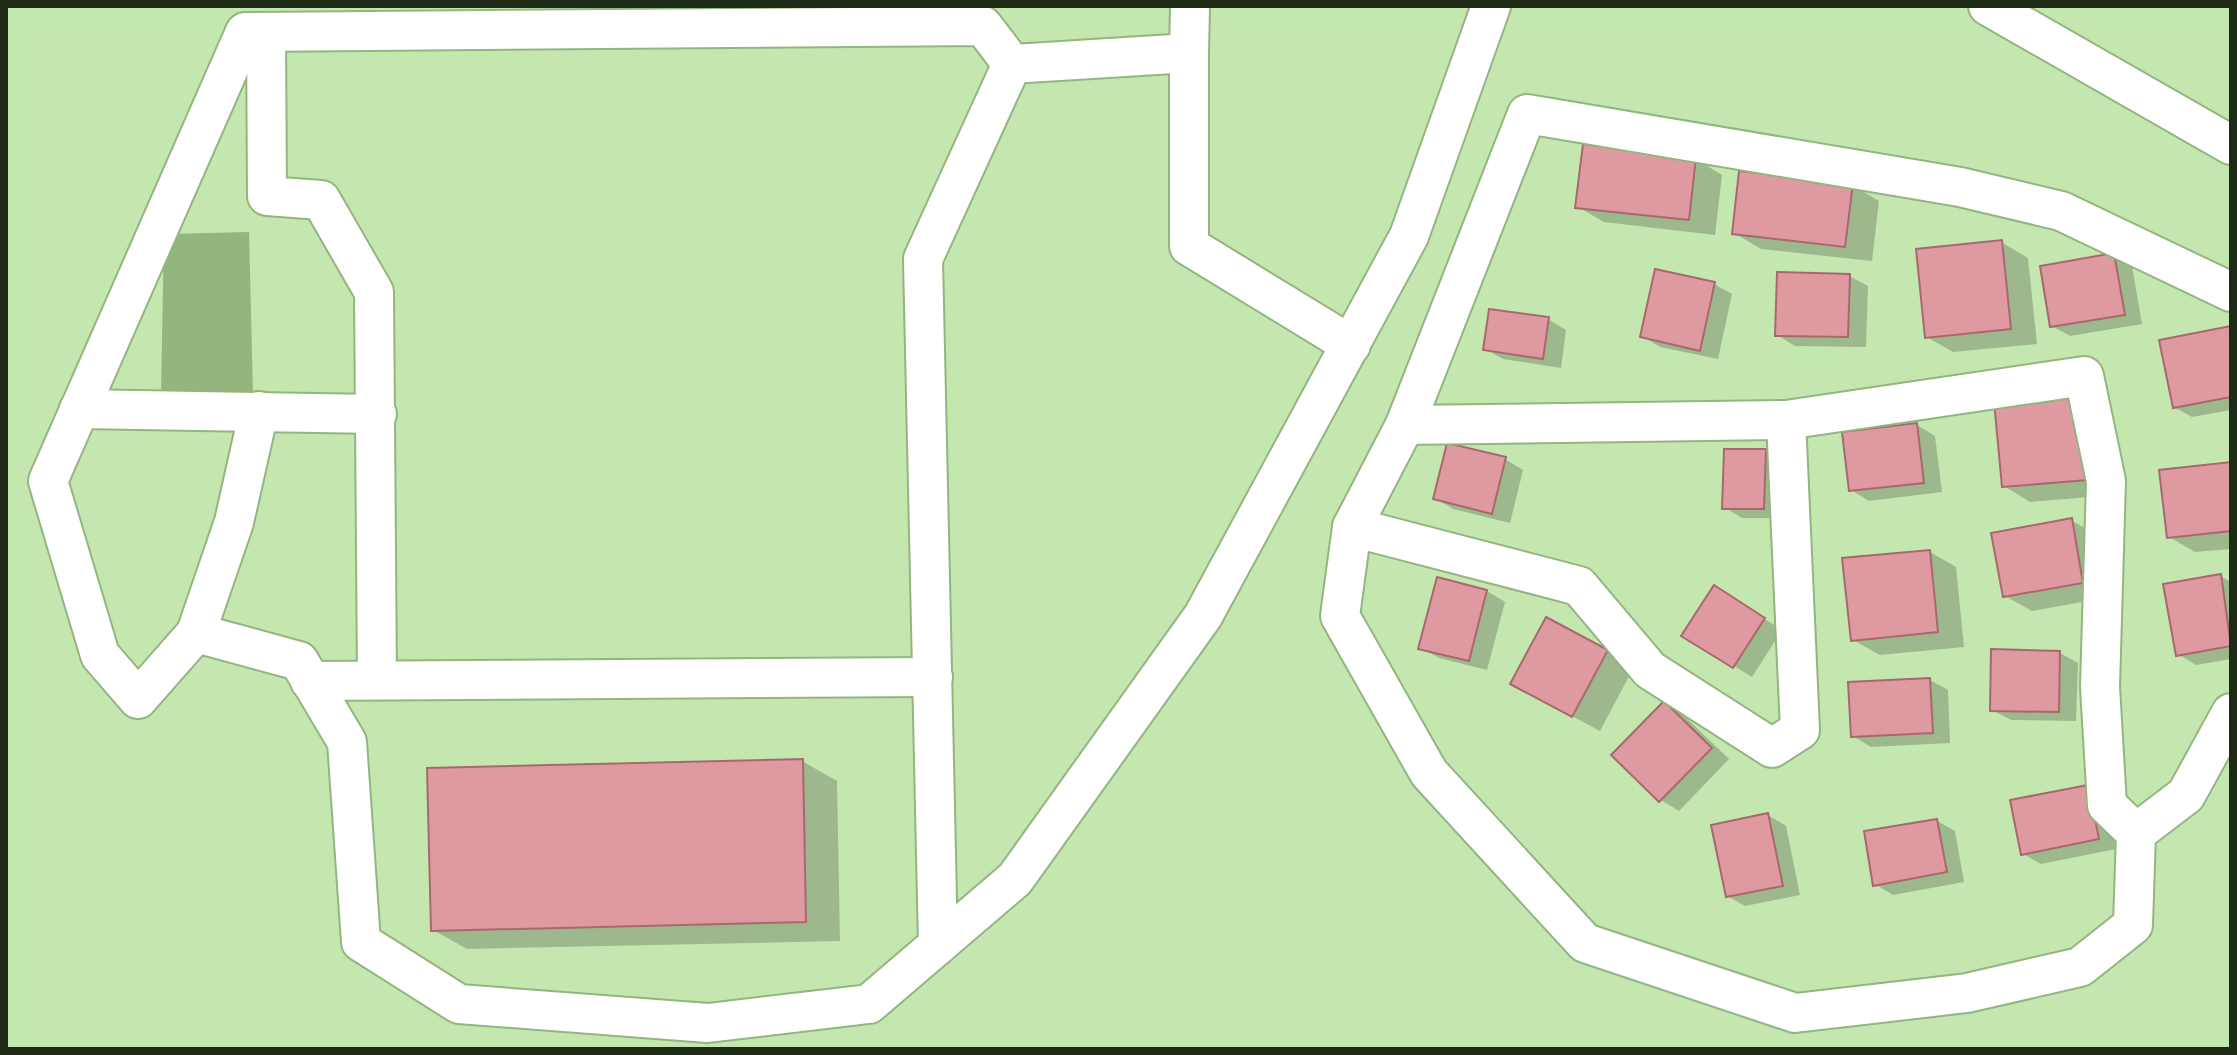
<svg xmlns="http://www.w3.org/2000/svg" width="2237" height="1055" font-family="'Asap Condensed',sans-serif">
<rect width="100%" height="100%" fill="#c4e7b0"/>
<polygon fill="#92b67c" points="249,232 253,394 161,394 164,234"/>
<g fill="#0003">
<polygon points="1696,159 1722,175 1715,235 1604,222 1578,207"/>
<polygon points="1852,185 1879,201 1872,261 1761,249 1734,233"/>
<polygon points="2001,242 2028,258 2037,344 1953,352 1927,337"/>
<polygon points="2113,255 2132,266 2142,324 2070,336 2052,326"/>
<polygon points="1849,276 1868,286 1866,347 1795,346 1777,335"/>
<polygon points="1714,284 1732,294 1718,359 1660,347 1642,336"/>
<polygon points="1548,319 1566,330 1561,368 1503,359 1485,349"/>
<polygon points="2231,328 2231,410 2192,417 2174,407"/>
<polygon points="1996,403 2114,495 2030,502 2004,486"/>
<polygon points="1917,425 1935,436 1942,492 1869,501 1851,490"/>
<polygon points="1765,451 1783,462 1782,518 1742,518 1724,507"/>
<polygon points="1505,459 1523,470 1510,523 1453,509 1435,498"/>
<polygon points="2231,464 2231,549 2195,552 2169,537"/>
<polygon points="2071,520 2098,536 2109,597 2032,611 2005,596"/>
<polygon points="1930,552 1956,567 1964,647 1880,655 1853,640"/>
<polygon points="2220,576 2231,582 2231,659 2196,665 2178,654"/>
<polygon points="1487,591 1505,602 1487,670 1439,658 1421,648"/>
<polygon points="1732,598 1782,630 1752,677 1684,635"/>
<polygon points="1547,620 1634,667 1600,731 1540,699"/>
<polygon points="2060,653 2078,663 2076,721 2011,720 1992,710"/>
<polygon points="1930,680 1948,690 1950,743 1871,747 1853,736"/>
<polygon points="1664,703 1682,714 1729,759 1679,811 1661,800"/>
<polygon points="802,761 837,781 840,941 467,949 433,930"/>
<polygon points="2105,797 2116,849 2041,864 2023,854"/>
<polygon points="1768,815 1786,826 1800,895 1745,906 1727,896"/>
<polygon points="1937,821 1955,831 1964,882 1893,895 1875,884"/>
</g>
<g fill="#de9aa0" stroke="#a8696e" stroke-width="2">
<polygon points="1583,144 1696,157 1689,220 1575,208"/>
<polygon points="1739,171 1853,183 1845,247 1732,234"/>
<polygon points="2002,240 2011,329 1925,338 1916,249"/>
<polygon points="2114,253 2125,315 2050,327 2040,266"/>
<polygon points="1655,269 1715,282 1700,351 1640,337"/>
<polygon points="1777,272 1850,274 1848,337 1775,336"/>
<polygon points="1489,309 1549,317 1543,359 1483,350"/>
<polygon points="2231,326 2231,397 2173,408 2159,340"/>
<polygon points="2080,394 2088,480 2002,487 1994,401"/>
<polygon points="1917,423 1924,483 1849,491 1842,432"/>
<polygon points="1447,443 1506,457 1492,514 1433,499"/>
<polygon points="1724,449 1766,449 1764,509 1722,509"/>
<polygon points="2231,462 2231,531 2167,538 2159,470"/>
<polygon points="2072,518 2083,583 2003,597 1991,533"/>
<polygon points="1930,550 1938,632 1851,641 1842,558"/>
<polygon points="2221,574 2231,646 2176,656 2163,584"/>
<polygon points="1437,577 1487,590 1469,661 1418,649"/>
<polygon points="1714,585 1765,618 1733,668 1681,636"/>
<polygon points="1546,617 1608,650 1572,717 1510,684"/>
<polygon points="1991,649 2060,651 2059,712 1990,711"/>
<polygon points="1930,678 1933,733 1851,737 1848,682"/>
<polygon points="1664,701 1712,748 1659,802 1611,755"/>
<polygon points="803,759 806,922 431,931 427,768"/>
<polygon points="2088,785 2099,839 2021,855 2010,800"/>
<polygon points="1768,813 1783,886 1726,897 1711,825"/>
<polygon points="1937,819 1947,872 1873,886 1864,831"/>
</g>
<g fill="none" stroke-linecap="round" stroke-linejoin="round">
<g stroke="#94b480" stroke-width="42">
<g id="minor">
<polyline points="1988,6 2231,145"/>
<polyline points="266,32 267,196 321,200 374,292 377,680"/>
<polyline points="1189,53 1190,6"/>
<polyline points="1351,345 1189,246 1189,53 1012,64 983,26 245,32 48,481 100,655 138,699 196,633 299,661 347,742 361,942 459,1004 708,1023 869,1004 1015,879 1203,616 1409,236 1491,6"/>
<polyline points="79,409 377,414"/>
<polyline points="1405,425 1786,420"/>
<polyline points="1352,527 1579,586 1650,670 1772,748 1800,730 1786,420 2084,376 2106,481 2100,687 2107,805 2136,833 2186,795 2231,713"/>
<polyline points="196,633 234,522 259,411"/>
<polyline points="310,681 933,677"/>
<polyline points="2136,833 2133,925 2080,967 1967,993 1795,1013 1585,943 1429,773 1340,616 1352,527 1405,425 1527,114 1960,187 2061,211 2231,292"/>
<polyline points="938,945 923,259 1012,64"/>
</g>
</g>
<use href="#minor" stroke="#fff" stroke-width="38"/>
</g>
<rect width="2237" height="1055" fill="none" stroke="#1d2a15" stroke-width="16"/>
</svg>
